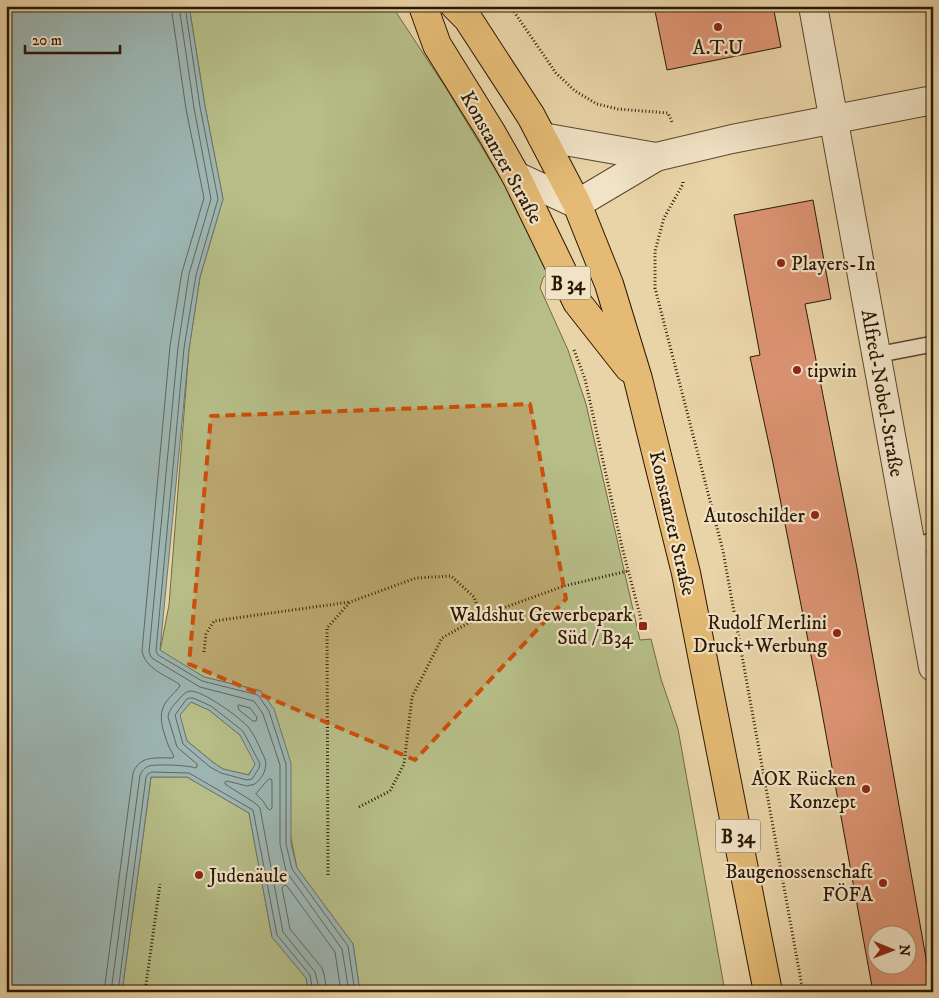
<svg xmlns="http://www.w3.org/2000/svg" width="939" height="998" font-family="'IM FELL DW Pica',serif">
<rect width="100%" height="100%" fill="#e9d4a7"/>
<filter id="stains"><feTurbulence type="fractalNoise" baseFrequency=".004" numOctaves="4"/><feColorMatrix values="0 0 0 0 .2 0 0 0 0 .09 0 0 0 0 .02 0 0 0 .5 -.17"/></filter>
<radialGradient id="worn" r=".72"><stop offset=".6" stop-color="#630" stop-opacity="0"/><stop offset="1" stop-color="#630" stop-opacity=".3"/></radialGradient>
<g fill="#b6bd87" stroke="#706a45">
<polygon points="189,6 392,6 446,88 509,192 550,270 543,278 540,288 568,350 586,404 640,640 651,639 661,679 678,729 725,992 360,992 353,944 297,868 261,691 204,677 160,651 169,605 189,349 200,277 223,199 205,106"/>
<polygon points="191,702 209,710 240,735 256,764 248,775 223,769 214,763 187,741 179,715"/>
<polygon points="151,777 187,777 249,813 272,937 306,978 309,992 122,992"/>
</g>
<path fill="#9cb5b2" stroke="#6e766c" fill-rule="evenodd" d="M6,6H189L205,106L223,199L200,277L189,349L160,650L204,677L261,691L274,709L291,763V844L297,868L353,944L360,992H309L306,978L272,937L249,813L187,777H151L122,992H6ZM191,702L209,710L240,735L255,764L249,775L223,769L214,763L187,741L180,715Z"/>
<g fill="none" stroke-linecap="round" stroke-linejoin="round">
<g stroke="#63665a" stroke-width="1">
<polyline points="179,6 194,108 211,199 189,274 178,347 149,652 151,657 155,660 200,687 254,701 263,714 280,765 280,844 286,871 342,949 349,992"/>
<polyline points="185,6 200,107 218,199 196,275 184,348 156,651 158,655 202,681 258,695 269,711 286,764 286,844 292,869 348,946 355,992"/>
<polygon points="190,698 193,698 211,706 243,731 260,764 259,768 252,779 247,780 221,773 210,767 183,744 175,715 186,700"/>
<polygon points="239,705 250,708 257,717 256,721 253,721 239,710 238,707"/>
<polygon points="269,779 271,779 272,781 272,808 270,810 268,809 263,801 256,794"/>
<path d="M104,992L133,773C140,755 156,758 172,758L174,757C173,754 171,751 169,747C165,737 158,718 163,708C166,699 175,693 180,686L179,684C165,675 145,668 142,651L170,346L182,272L204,198L186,109L171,6"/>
<path d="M111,992L140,775C142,771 144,768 149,766C157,764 188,765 195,768L197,767V764L177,747L168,717C169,709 175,704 180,698C183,695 185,692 190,691C202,690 241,718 249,728C256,737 260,749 265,759C268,769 262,778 255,784L247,786L227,781L225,782V784L255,803L260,808L283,932L315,972L320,992"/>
<polyline points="118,992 146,777 148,774 152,772 189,773 253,810 277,935 310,975 313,992"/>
<polyline points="327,992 324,974 322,968 290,929 282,888 284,885 287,886 335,952 341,992"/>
</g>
</g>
<g fill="#dc9473" stroke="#2a1703" fill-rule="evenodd">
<polygon points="654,6 773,6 781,47 667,70"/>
<path d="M813,200L831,299L805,304L857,568L932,992H873L819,696L773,463L750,357L760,355L734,215ZM876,936H906V966H876Z"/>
</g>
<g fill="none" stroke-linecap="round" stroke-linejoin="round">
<g stroke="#5a462c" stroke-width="18">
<g id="lane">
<polyline points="876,355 933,344"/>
<polyline points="910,546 933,541"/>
</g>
</g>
<g stroke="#5a462c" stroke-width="30">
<g id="street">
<polyline points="813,6 933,667"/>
<polyline points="542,137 656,157"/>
<polyline points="516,176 577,204 656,157 732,139 933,100"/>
</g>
</g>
<g stroke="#2a1703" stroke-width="30">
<g id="primary">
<polyline points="423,6 437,45 491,132 516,176 577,302 629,368"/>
<polyline points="455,6 468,19 531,116 542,137 577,204 609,284 638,379 686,573 768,992"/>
</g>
</g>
<g stroke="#2a1703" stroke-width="3" stroke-dasharray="1 2.5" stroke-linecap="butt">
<polyline points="510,6 556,73 575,91 597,104 618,109 668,113 672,122"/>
<polyline points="683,182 683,184 664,218 655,251 655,288 723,551 803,992"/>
<polyline points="574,350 585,379 622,547 641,619"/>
<polyline points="204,652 206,634 214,621 350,602"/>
<polyline points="359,807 390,791 404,764 412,697 442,638 481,616 564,586 628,571"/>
<polyline points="328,875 327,628 350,602 416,578 451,576 474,597 481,616"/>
<polyline points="145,992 160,884"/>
</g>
<use href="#lane" stroke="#f1e3c6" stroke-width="15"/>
<use href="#street" stroke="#f1e3c6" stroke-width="28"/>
<use href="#primary" stroke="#e4ba74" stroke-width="28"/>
</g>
<path fill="#cc4f0b" fill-opacity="0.2" stroke="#cc4f0b" stroke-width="4" stroke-dasharray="10 6" stroke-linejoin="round" d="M530,404L566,599L415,760L189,664L211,416Z"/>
<g fill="#8f2418" stroke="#f1e3c6" stroke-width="2">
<circle cx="718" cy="27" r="5"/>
<circle cx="781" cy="263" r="5"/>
<circle cx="797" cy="370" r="5"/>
<circle cx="815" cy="515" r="5"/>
<rect x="638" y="621" width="10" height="10" rx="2.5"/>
<circle cx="837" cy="633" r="5"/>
<circle cx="866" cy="789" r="5"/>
<circle cx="199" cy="875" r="5"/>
<circle cx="883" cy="883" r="5"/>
</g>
<g text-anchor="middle" stroke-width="4.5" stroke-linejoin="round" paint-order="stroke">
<g fill="#f1e3c6" stroke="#66543e" stroke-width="1">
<rect x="545.5" y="266.5" width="45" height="33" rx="4"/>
<rect x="715.5" y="819.5" width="45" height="33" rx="4"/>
</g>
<g font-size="19" font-weight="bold" fill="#2a1703">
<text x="568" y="290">B 34</text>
<text x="738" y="843">B 34</text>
</g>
<g font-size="20" fill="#2a1703" stroke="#f1e3c6" text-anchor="end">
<text x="718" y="54" text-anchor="middle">A.T.U</text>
<text x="791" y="270" text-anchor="start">Players-In</text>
<text x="807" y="377" text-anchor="start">tipwin</text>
<text x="805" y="522">Autoschilder</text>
<text x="633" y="621">Waldshut Gewerbepark<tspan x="633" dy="23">Süd / B34</tspan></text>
<text x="827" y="629">Rudolf Merlini<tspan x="827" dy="23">Druck+Werbung</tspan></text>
<text x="856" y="785">AOK Rücken<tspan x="856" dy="23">Konzept</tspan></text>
<text x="873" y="878">Baugenossenschaft<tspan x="873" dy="23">FÖFA</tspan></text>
<text x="209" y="882" text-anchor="start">Judenäule</text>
</g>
<g font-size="20" fill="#2a1703" stroke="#f1e3c6">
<text transform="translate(502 157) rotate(61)" y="7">Konstanzer Straße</text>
<text transform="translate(883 393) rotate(80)" y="7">Alfred-Nobel-Straße</text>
<text transform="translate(673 523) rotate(77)" y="7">Konstanzer Straße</text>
</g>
</g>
<rect width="939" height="998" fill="none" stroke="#e9d4a7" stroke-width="25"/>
<rect x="8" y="8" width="924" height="983" fill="none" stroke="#2a1703" stroke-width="2.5"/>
<rect x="12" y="12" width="914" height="973" fill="none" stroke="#2a1703"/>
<g transform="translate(892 950) rotate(91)"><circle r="24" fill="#f1e3c6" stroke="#a19178"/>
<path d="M0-4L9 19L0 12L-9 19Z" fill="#8f2418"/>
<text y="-8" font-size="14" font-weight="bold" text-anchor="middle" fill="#2a1703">N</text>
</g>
<path d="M25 45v8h95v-8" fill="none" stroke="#2a1703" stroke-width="2.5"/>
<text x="32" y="45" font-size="15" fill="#2a1703" stroke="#f1e3c6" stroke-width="4" paint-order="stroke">20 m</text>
<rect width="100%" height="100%" filter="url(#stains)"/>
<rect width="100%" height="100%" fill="url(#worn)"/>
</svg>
